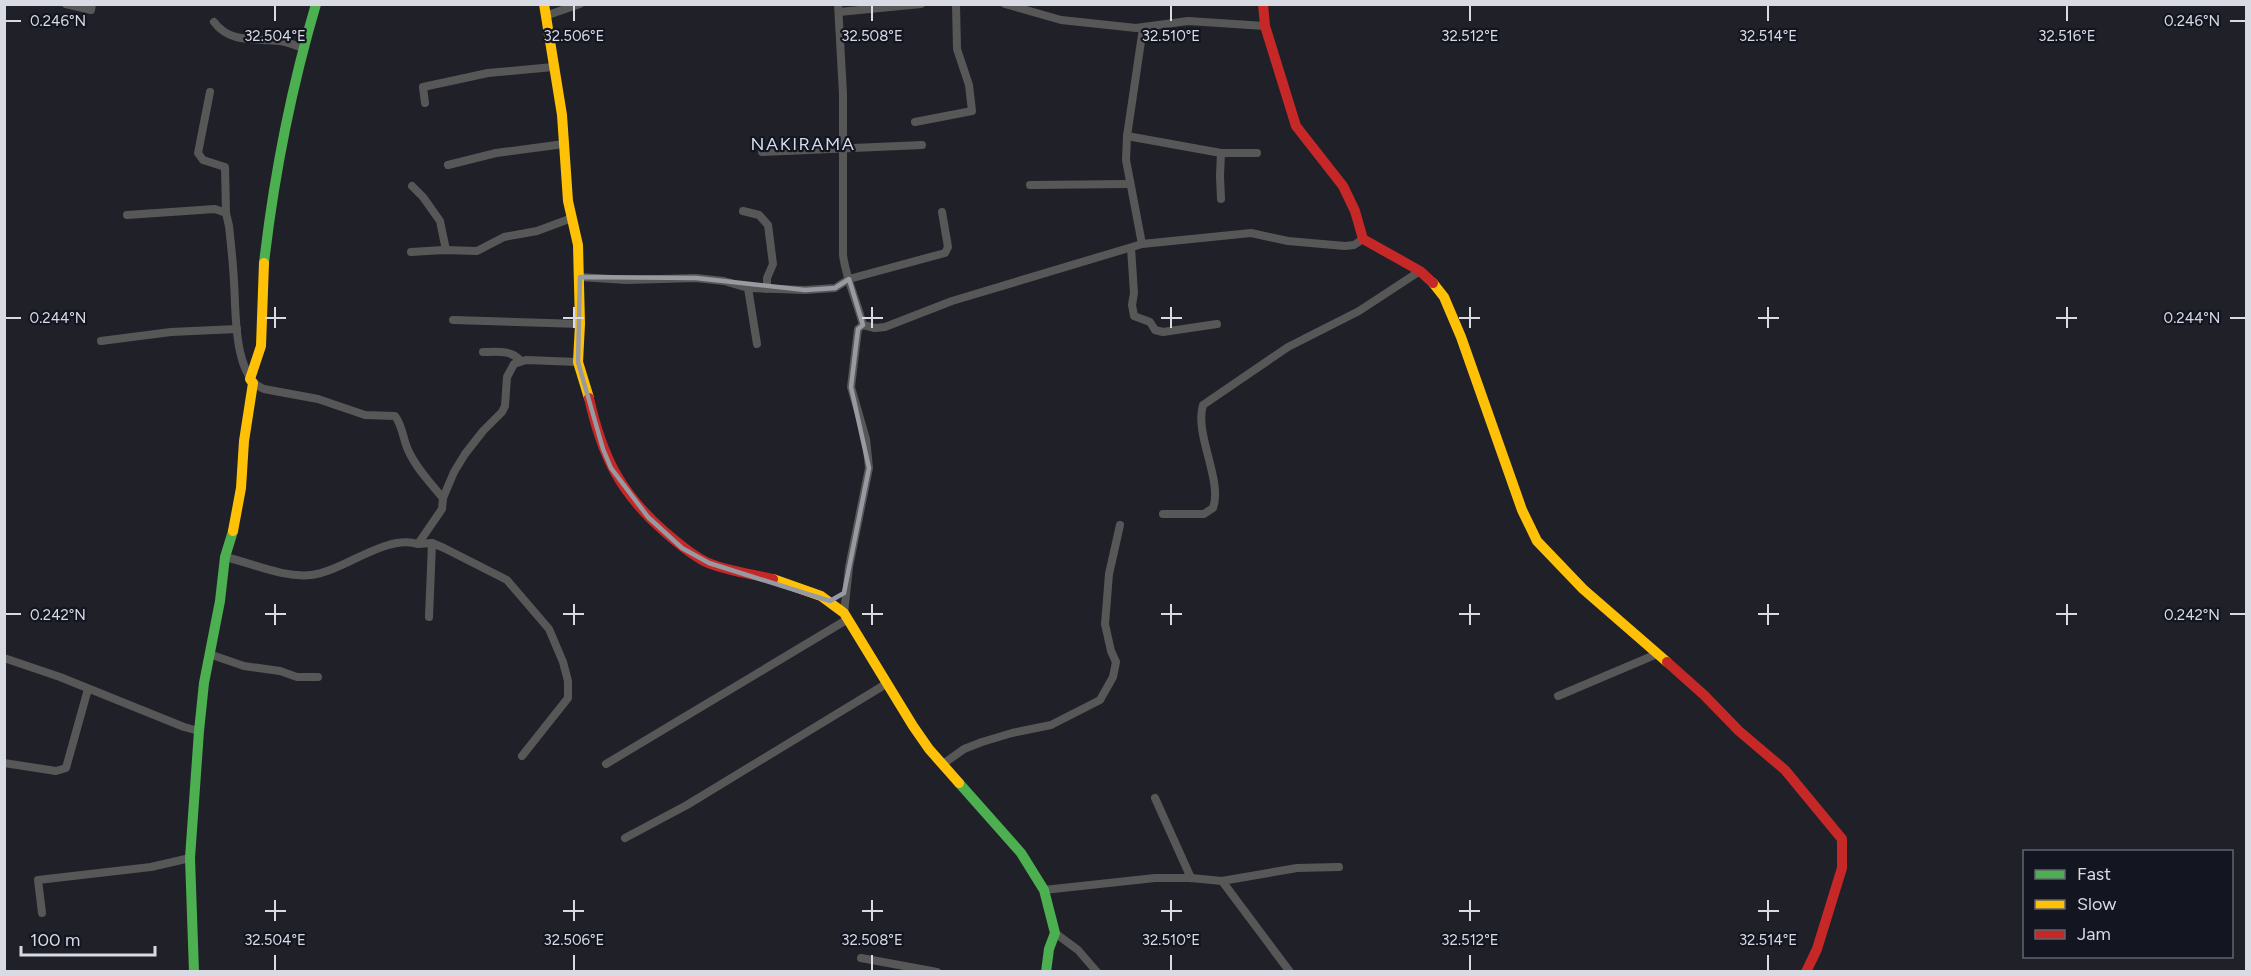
<svg xmlns="http://www.w3.org/2000/svg" width="2251" height="976" font-family="Figtree,sans-serif">
<rect width="100%" height="100%" fill="#202128"/>
<g fill="none" stroke-linecap="round" stroke-linejoin="round">
<g stroke="#585758" stroke-width="8">
<polyline points="66,4 91,10 92,4"/>
<path d="M838,4L843,94V255C846,279 857,301 863,325L858,329L851,387L866,439L869,468L849,567L844,613"/>
<polyline points="1005,4 1061,20 1136,28 1188,21 1265,26"/>
<polyline points="839,12 921,4"/>
<polyline points="545,16 580,4"/>
<path d="M214,22C230,44 256,38 280,41C288,42 296,46 303,48"/>
<polyline points="210,92 198,153 203,160 225,167 226,213"/>
<polyline points="425,103 423,87 488,73 553,67"/>
<polyline points="915,122 972,111 969,85 957,49 956,4"/>
<polyline points="1127,136 1221,153 1257,153"/>
<polyline points="762,152 922,145"/>
<polyline points="1221,153 1220,176 1221,199"/>
<polyline points="448,165 496,153 564,144"/>
<polyline points="1030,185 1130,184"/>
<polyline points="412,186 423,197 440,221 446,250"/>
<polyline points="743,211 759,215 768,225 773,264 767,278 767,289"/>
<path d="M127,215L215,209L226,213L229,226C231,244 233,263 234,282C236,309 233,378 264,389L318,399L365,415L395,416C403,426 403,441 409,452C417,469 431,484 443,498"/>
<polyline points="1142,244 1126,160 1127,136 1143,28"/>
<polyline points="1131,248 1134,293 1132,305 1134,316 1150,322 1155,330 1163,332 1217,324"/>
<polyline points="411,252 443,250 477,251 504,237 537,231 572,218"/>
<polyline points="580,277 627,280 696,278 724,281 748,288 805,290 835,288 849,279 945,253 948,247 942,212"/>
<polyline points="748,288 757,344"/>
<polyline points="453,320 580,324"/>
<polyline points="863,325 875,328 885,327 952,301 1142,244 1251,233 1288,241 1345,246 1354,245 1363,239"/>
<polyline points="101,341 171,332 237,329"/>
<path d="M483,352C497,352 511,350 520,360"/>
<path d="M1163,514H1204L1213,508C1223,481 1194,434 1203,405L1288,347L1359,311L1420,271"/>
<polyline points="418,544 432,543 444,548 507,580 549,629 563,662 568,681 568,698 522,756"/>
<path d="M225,557C252,563 283,578 311,575C344,571 385,534 418,544L442,509L443,498L454,472L465,454L483,431L502,412L505,406L507,377L514,364L526,360L578,362"/>
<polyline points="429,617 432,543"/>
<polyline points="209,654 244,666 280,671 297,677 318,677"/>
<polyline points="4,658 60,677 184,727 199,731"/>
<polyline points="1558,696 1657,654"/>
<polyline points="4,763 56,771 66,768 88,689"/>
<polyline points="606,764 848,619"/>
<polyline points="943,764 964,749 982,742 1012,733 1051,725 1100,700 1113,677 1116,662 1111,651 1105,624 1109,574 1120,525"/>
<polyline points="1155,798 1191,878"/>
<polyline points="625,838 687,805 886,684"/>
<polyline points="1222,881 1290,972"/>
<polyline points="1044,890 1155,878 1191,878 1222,881 1297,868 1339,867"/>
<polyline points="42,913 38,880 151,867 190,858"/>
<polyline points="1055,933 1078,950 1097,972"/>
<polyline points="861,958 937,972"/>
</g>
<g stroke="#4caf50" stroke-width="10">
<path d="M264,263C274,176 291,89 316,4"/>
<polyline points="959,783 1021,853 1044,890 1055,933 1049,949 1046,972"/>
<polyline points="194,972 190,858 199,731 204,683 220,601 225,557 233,531"/>
</g>
<g stroke="#ffc107" stroke-width="10">
<polyline points="544,4 562,115 568,201 578,245 580,324 578,362 589,398"/>
<polyline points="1433,283 1444,297 1461,337 1522,510 1537,541 1583,589 1667,662"/>
<polyline points="233,531 241,488 244,441 253,383 250,379 261,346 264,263"/>
<polyline points="773,579 821,596 844,613 913,726 929,749 959,783"/>
</g>
<g stroke="#c62828" stroke-width="10">
<polyline points="1263,4 1265,26 1296,126 1343,186 1355,211 1363,239 1420,271 1433,283"/>
<path d="M589,398C602,456 620,493 665,532C678,543 690,554 706,562C726,571 752,574 773,579"/>
<polyline points="1667,662 1704,695 1739,731 1785,770 1842,839 1842,868 1817,949 1806,972"/>
</g>
</g>
<path fill="none" stroke="#989aa2" stroke-width="4.5" stroke-linejoin="round" d="M580,277L696,278L805,290L835,288L849,279L863,325L858,329L851,387L869,468L844,593L830,601L709,563L682,548L648,517L611,468L603,449L578,362Z"/>
<path fill="none" stroke="#d8dbe3" stroke-width="2" d="M275,6V21M574,6V21M872,6V21M1171,6V21M1470,6V21M1768,6V21M2067,6V21M6,21H21M2230,21H2245M275,307V328M574,307V328M872,307V328M1171,307V328M1470,307V328M1768,307V328M2067,307V328M6,318H21M265,318H286M563,318H584M862,318H883M1161,318H1182M1459,318H1480M1758,318H1779M2056,318H2077M2230,318H2245M275,604V625M574,604V625M872,604V625M1171,604V625M1470,604V625M1768,604V625M2067,604V625M6,614H21M265,614H286M563,614H584M862,614H883M1161,614H1182M1459,614H1480M1758,614H1779M2056,614H2077M2230,614H2245M275,900V921M574,900V921M872,900V921M1171,900V921M1470,900V921M1768,900V921M265,911H286M563,911H584M862,911H883M1161,911H1182M1459,911H1480M1758,911H1779M275,955V970M574,955V970M872,955V970M1171,955V970M1470,955V970M1768,955V970"/>
<g text-anchor="middle" stroke-width="4.5" stroke-linejoin="round" paint-order="stroke">
<g font-size="18" letter-spacing="1.5" fill="#d5daea" stroke="#131621">
<text x="803" y="150">NAKIRAMA</text>
</g>
</g>
<g font-size="15" text-anchor="middle" fill="#d8dbe3" stroke="#131621" stroke-width="4.5" stroke-linejoin="round" paint-order="stroke">
<text x="58" y="26">0.246°N</text>
<text x="2192" y="26">0.246°N</text>
<text x="275" y="41">32.504°E</text>
<text x="574" y="41">32.506°E</text>
<text x="872" y="41">32.508°E</text>
<text x="1171" y="41">32.510°E</text>
<text x="1470" y="41">32.512°E</text>
<text x="1768" y="41">32.514°E</text>
<text x="2067" y="41">32.516°E</text>
<text x="58" y="323">0.244°N</text>
<text x="2192" y="323">0.244°N</text>
<text x="58" y="620">0.242°N</text>
<text x="2192" y="620">0.242°N</text>
<text x="275" y="945">32.504°E</text>
<text x="574" y="945">32.506°E</text>
<text x="872" y="945">32.508°E</text>
<text x="1171" y="945">32.510°E</text>
<text x="1470" y="945">32.512°E</text>
<text x="1768" y="945">32.514°E</text>
</g>
<rect width="2251" height="976" fill="none" stroke="#d8dbe3" stroke-width="12"/>
<rect x="2023" y="850" width="210" height="108" fill="#131621" stroke="#62656f" stroke-width="1.5"/>
<rect x="2035" y="870" width="30" height="9" fill="#4caf50" stroke="#62656f" stroke-width="1.5"/>
<text x="2077" y="880" font-size="18" fill="#d8dbe3">Fast</text>
<rect x="2035" y="900" width="30" height="9" fill="#ffc107" stroke="#62656f" stroke-width="1.5"/>
<text x="2077" y="910" font-size="18" fill="#d8dbe3">Slow</text>
<rect x="2035" y="930" width="30" height="9" fill="#c62828" stroke="#62656f" stroke-width="1.5"/>
<text x="2077" y="940" font-size="18" fill="#d8dbe3">Jam</text>
<path d="M21 946v9h134v-9" fill="none" stroke="#d8dbe3" stroke-width="3"/>
<text x="30" y="946" font-size="18" fill="#d8dbe3" stroke="#131621" stroke-width="4.5" paint-order="stroke">100 m</text>
</svg>
